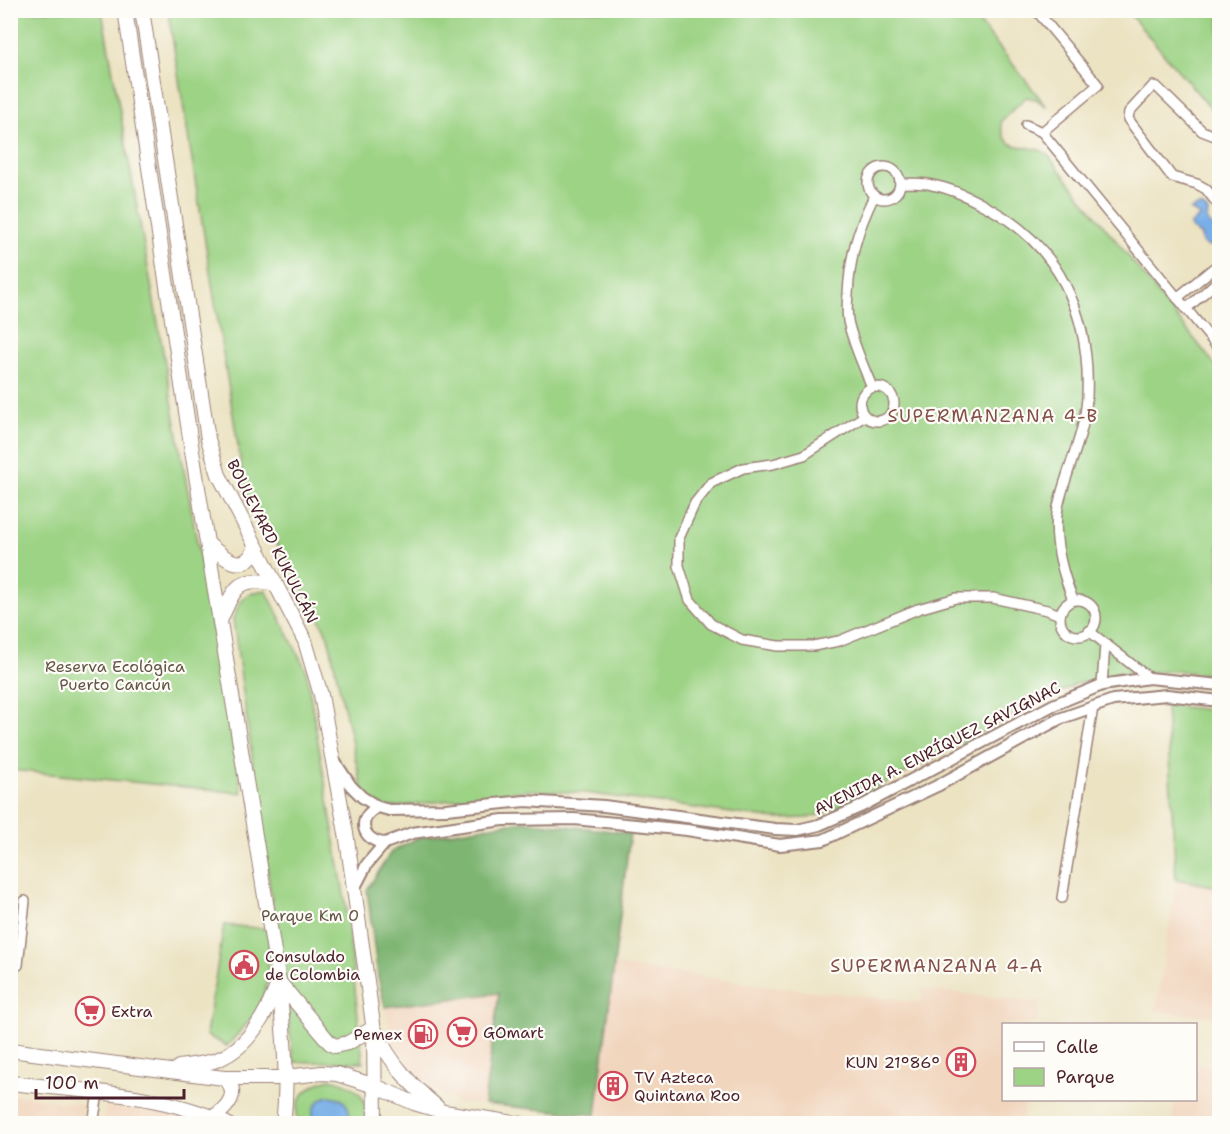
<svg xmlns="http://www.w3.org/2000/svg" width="1230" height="1134" font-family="'Shantell Sans',sans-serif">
<rect width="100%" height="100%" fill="#fdfcf7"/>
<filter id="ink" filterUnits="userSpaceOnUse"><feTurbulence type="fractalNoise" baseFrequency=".0167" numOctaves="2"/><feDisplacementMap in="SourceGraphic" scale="12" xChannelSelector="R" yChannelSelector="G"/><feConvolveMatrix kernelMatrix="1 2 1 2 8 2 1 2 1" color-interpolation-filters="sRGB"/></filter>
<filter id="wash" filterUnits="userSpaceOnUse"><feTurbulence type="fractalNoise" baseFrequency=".008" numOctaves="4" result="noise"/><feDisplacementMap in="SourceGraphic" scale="24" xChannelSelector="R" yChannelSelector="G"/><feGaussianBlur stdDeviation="1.35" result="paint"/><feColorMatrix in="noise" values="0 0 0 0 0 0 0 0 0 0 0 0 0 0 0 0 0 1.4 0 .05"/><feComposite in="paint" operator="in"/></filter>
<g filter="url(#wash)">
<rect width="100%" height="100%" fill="#ece3c3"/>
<g fill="#f1d5bd">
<polygon points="1176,879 1219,887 1219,1018 1156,1011"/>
<polygon points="614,965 795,989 921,1002 923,989 1040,1003 1036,1024 1004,1024 1004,1100 1026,1100 1022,1123 616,1124 595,1121"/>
<polygon points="499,993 484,1104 458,1103 435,1091 412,1072 399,1054 391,1036 385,1007"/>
<polygon points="1196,1064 1219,1067 1219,1123 1172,1123 1175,1100 1196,1100"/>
<polygon points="11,1094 83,1105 81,1123 11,1123"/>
<polygon points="105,1107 153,1112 193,1120 197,1123 103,1123"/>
</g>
<g fill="#9dd385" stroke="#747958" stroke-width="1.5">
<polygon points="11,11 102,11 242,793 11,770"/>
<path d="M168,11H970L1047,107L1036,99L1026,97L1001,121C1001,157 1031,141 1047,154L1219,370V676L1180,671L1119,673L1076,684L838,808L808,818L776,819L585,793L528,790L388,808L364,797L328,636L287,558L247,502Z"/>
<polygon points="1127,11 1219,11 1219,118"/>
<path d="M266,590L306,670L346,907L363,1062H294L233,619C241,599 243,593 266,590Z"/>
<polygon points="1166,705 1219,711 1219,887 1176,879"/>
<polygon points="224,925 269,929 268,982 257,1012 227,1046 206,1035"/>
<path d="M330,1079C353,1083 371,1097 365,1123H298C292,1099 308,1085 330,1079Z"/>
</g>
<polygon fill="#7eb572" stroke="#646a4e" stroke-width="1.5" points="523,821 630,833 596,1115 484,1104 499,993 385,1007 378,977 367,890 391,852 417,838"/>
<g fill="#79afe7" stroke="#626789" stroke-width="1.5">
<polygon points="1200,206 1205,208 1208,212 1207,220 1211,225 1219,229 1219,244 1206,246 1202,242 1201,236 1191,228 1190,225 1200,216 1190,210"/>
<path d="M329,1096C345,1097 353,1109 348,1123H314C310,1110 315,1100 329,1096Z"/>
</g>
</g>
<g filter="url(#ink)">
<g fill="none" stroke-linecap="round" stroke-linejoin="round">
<g stroke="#9b8177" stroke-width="12">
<g id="minor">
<polyline points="1036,10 1098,85 1042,132"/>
<polyline points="1026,125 1042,132 1220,350"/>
<polyline points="1220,138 1202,131 1157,87 1153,86 1129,112 1128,119 1172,177 1197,184 1206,189 1220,207"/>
<circle cx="884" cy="183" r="16"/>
<path d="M900,183C911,184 922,182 932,185C950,188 967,196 983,205C1058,243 1091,313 1087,397C1085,435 1066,470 1058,507C1052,538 1062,572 1073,600"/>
<polyline points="1177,298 1220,263"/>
<polyline points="1186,309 1220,279"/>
<circle cx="877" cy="404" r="17"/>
<path d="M872,387C863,365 853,344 848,321C847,313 847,303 848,294C850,256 857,231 874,196"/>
<polyline points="863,417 804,455 773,464 743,468 711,483 695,503 679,538 679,566 690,600 711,624 742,640 778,646 813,646 839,641 918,609 956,598 993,598 1047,610 1060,615"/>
<circle cx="1078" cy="618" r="18"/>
<polyline points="1089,631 1149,678"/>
<polyline points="1102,685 1105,645"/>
<polyline points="1062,898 1093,707"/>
<polyline points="10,965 18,965 25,901"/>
<polyline points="93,1124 98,1093"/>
</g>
</g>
<g stroke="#9b8177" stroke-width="14">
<g id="tertiary">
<polyline points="335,762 351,786 362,797 378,807 389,810 446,809 525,801 604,806 775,829 797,830 819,825 860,807 1053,705 1102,685 1149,678 1220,685"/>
<path d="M378,807C356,817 361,841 385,843"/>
<polyline points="354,889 367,864 385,843 412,833 503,820 574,819 687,830 780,845 823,840 937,786 1059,719 1113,700 1167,695 1220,701"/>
</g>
</g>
<g stroke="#9b8177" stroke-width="16">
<g id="primary">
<path d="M125,10L192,451L279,982C283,1029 289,1076 283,1124"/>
<polyline points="142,10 208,439 219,475 305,641 321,695 347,839 374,1031 375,1124"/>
<path d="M208,544C224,558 244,576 256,547"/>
<path d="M220,621C234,590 237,574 275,584"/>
<polyline points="279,982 330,1043 335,1046 348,1043 373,1028"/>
<path d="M376,1032C390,1063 412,1086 437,1107"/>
<polyline points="10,1050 224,1078 276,1078 322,1073 337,1074 375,1086 414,1103 444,1112 521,1124"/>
<path d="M179,1067C192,1065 207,1064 219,1059C250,1046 267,1013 278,984"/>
<path d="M10,1083C81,1091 163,1093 227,1124"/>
<path d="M214,1117C228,1107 241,1092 224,1078"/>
</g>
</g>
<use href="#minor" stroke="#fff" stroke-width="9"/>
<use href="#tertiary" stroke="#fff" stroke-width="10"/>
<use href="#primary" stroke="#fff" stroke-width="14"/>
</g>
</g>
<defs>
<g id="civic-ring" transform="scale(1.5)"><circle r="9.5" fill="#fdfcf7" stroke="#d1495b" stroke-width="1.5"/><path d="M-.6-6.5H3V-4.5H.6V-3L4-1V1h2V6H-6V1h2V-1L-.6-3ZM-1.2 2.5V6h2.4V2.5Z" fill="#d1495b"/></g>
<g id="supermarket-ring" transform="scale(1.5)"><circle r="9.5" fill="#fdfcf7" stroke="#d1495b" stroke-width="1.5"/><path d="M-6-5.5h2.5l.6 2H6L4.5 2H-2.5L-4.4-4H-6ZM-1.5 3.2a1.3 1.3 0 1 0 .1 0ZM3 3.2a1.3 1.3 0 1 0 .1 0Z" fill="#d1495b"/></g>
<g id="fuel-ring" transform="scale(1.5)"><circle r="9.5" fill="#fdfcf7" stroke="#d1495b" stroke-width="1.5"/><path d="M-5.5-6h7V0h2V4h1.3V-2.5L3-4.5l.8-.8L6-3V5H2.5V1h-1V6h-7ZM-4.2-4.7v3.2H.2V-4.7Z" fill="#d1495b"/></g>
<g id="building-ring" transform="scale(1.5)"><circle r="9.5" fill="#fdfcf7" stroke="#d1495b" stroke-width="1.5"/><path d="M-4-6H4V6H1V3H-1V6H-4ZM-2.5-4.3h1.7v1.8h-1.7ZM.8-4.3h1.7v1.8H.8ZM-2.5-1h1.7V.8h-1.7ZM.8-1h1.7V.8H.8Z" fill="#d1495b"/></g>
</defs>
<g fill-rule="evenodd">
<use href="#civic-ring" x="244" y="965"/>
<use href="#supermarket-ring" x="90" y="1011"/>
<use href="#supermarket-ring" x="462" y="1032"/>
<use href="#fuel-ring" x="423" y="1034"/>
<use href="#building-ring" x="961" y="1062"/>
<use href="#building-ring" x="613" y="1086"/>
</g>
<g text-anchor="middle" stroke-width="4.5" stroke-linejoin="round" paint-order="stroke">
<g font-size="16" fill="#4a1f2b" stroke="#fdfcf7">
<text transform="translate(273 541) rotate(63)" y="6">BOULEVARD KUKULCÁN</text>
<text transform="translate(937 748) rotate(-27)" y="6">AVENIDA A. ENRÍQUEZ SAVIGNAC</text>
</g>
<g font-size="16" fill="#635546" stroke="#fdfcf7">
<text x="115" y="672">Reserva Ecológica<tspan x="115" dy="18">Puerto Cancún</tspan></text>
<text x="310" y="921">Parque Km 0</text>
</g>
<g font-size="16" fill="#4a1f2b" stroke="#fdfcf7" text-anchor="start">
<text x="265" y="962">Consulado<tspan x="265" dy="18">de Colombia</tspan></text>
<text x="111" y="1017">Extra</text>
<text x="483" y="1038">GOmart</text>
<text x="402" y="1040" text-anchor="end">Pemex</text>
<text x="940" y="1068" text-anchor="end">KUN 21º86º</text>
<text x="634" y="1083">TV Azteca<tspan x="634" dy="18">Quintana Roo</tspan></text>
</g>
<g font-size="18" letter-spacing="1.5" fill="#834f48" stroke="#fdfcf7">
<text x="993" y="422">SUPERMANZANA 4-B</text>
<text x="937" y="972">SUPERMANZANA 4-A</text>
</g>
</g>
<rect width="1230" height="1134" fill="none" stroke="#fdfcf7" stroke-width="36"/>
<rect x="1002" y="1023" width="195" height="78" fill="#fdfcf7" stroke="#b5a4a5" stroke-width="1.5"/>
<rect x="1014" y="1042" width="30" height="9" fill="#ffffff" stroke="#b5a4a5" stroke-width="1.5"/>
<text x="1056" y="1053" font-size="18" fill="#4a1f2b">Calle</text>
<rect x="1014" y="1068" width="30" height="18" fill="#9dd385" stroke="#b5a4a5" stroke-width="1.5"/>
<text x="1056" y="1083" font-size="18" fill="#4a1f2b">Parque</text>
<path d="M36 1089v9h148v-9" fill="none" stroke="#4a1f2b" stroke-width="3"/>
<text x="45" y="1089" font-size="18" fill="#4a1f2b" stroke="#fdfcf7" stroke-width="4.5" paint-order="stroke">100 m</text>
</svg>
